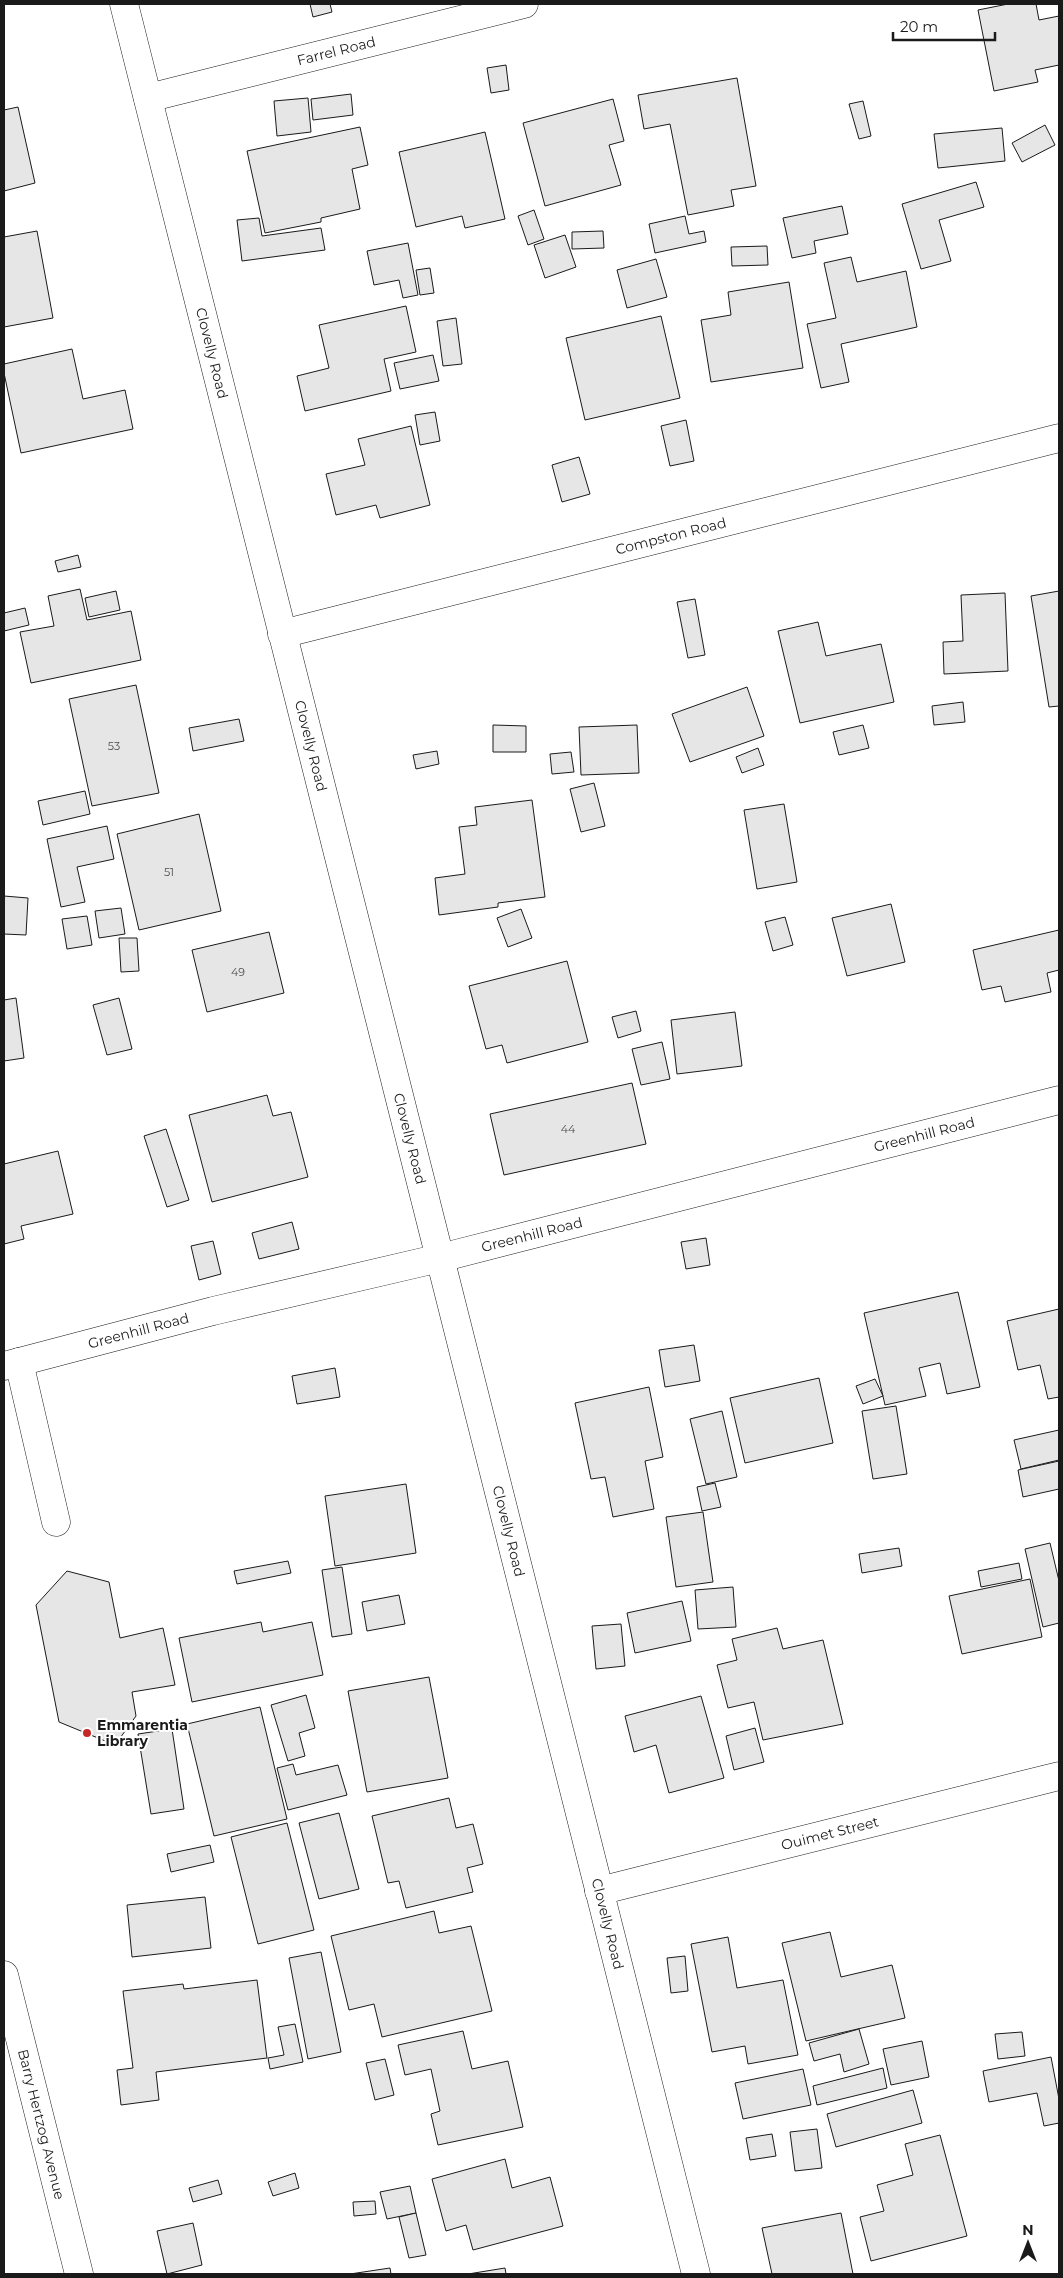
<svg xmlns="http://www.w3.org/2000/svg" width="1063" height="2278" font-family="Montserrat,sans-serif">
<rect width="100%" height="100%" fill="#fff"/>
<g fill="#e6e6e6" stroke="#1a1a1a">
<polygon points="310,4 330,4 332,12 313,17"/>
<polygon points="1008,4 1036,4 1039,20 1059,16 1059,65 1035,70 1038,82 994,91 978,10"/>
<polygon points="506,65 509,90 491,93 487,68"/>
<polygon points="737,78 756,186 731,190 734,206 688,215 670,124 644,129 638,95"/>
<polygon points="351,94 353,115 313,120 311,99"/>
<polygon points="308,98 311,132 277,136 274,101"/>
<polygon points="613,99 624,141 609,145 621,185 545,206 523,123"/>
<polygon points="863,101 871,136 859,139 849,104"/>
<polygon points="18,107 35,183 4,191 4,110"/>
<polygon points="1045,125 1055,145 1022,162 1012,143"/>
<polygon points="360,127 368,165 352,169 360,209 321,218 321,222 265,233 247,151"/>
<polygon points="1002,128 1005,161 938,168 934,134"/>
<polygon points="485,132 505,219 465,228 462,216 416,227 399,152"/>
<polygon points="976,182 984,207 939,220 951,261 921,269 902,204"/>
<polygon points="842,206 848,234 814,241 816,253 792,258 783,218"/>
<polygon points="534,210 544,239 528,245 518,216"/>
<polygon points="685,216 689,234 704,231 706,242 655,253 649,224"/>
<polygon points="259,218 262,236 321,228 325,250 242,261 237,220"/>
<polygon points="37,231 53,318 4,327 4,237"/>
<polygon points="603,231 604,248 572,249 572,232"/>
<polygon points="565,235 576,267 545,278 534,245"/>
<polygon points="408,243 418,295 403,298 399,280 374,285 367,251"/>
<polygon points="767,246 768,265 732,266 731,247"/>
<polygon points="851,257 857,282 906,271 917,327 841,344 849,382 821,388 807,324 836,318 824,263"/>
<polygon points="656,259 667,297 627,308 617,270"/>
<polygon points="430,268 434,293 420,295 416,270"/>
<polygon points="789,282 803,368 711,382 701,320 731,315 728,292"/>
<polygon points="406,306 416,352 384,359 391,391 305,411 297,376 329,368 319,325"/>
<polygon points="661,316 680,398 585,420 566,338"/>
<polygon points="456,318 462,364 443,366 437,321"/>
<polygon points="72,349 83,399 125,390 133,429 21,453 4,373 4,364"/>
<polygon points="433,355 439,381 400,389 394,363"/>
<polygon points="435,412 440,441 420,445 415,415"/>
<polygon points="686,420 694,461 670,466 661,426"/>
<polygon points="411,426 430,505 380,518 376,505 336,515 326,474 365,465 358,439"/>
<polygon points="579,457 590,494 562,502 552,465"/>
<polygon points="78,555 81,567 58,572 55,561"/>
<polygon points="80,589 87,620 131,611 141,660 31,683 20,632 54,626 48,596"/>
<polygon points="116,591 120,610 89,617 85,598"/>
<polygon points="1059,591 1059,706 1049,707 1031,596"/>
<polygon points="1005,593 1008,671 944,674 943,642 963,641 961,595"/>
<polygon points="695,599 705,655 688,658 677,602"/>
<polygon points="25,608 29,625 4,631 4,613"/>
<polygon points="818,622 826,656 881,644 894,702 800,723 778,631"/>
<polygon points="136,685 159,793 92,806 69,699"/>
<polygon points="747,687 764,736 690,762 672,714"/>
<polygon points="963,702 965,722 934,725 932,706"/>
<polygon points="239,719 244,741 193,751 189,728"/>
<polygon points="493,725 526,726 526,752 493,752"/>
<polygon points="637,725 639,773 581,775 579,727"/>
<polygon points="863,725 869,748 839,755 833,732"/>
<polygon points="758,748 764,765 742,773 736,757"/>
<polygon points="437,751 439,764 416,769 413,755"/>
<polygon points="571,752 574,772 552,774 550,754"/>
<polygon points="594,783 605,826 581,832 570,789"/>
<polygon points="85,791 90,814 43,825 38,801"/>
<polygon points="532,800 545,897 498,903 498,907 439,915 435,878 465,874 459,827 477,825 475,807"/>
<polygon points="784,804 797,882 757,889 744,810"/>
<polygon points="199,814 221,911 139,930 117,834"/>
<polygon points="107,826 114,859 77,867 85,902 61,907 47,839"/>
<polygon points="4,896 28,898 26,935 4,934"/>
<polygon points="891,904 905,962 847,976 832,918"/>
<polygon points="121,908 125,934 99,938 95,911"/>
<polygon points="521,909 532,938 508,947 497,918"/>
<polygon points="87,916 92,945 67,949 62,919"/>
<polygon points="785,917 793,945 773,951 765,922"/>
<polygon points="1059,930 1059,970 1047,973 1051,992 1005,1002 1001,986 982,990 973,950"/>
<polygon points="269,932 284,993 207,1012 192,950"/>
<polygon points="119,938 137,938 139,971 121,972"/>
<polygon points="567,961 588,1042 507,1063 502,1045 486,1049 469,986"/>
<polygon points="16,998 24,1058 4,1061 4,1000"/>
<polygon points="119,998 132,1049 107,1055 93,1005"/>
<polygon points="636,1011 641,1031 618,1038 612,1017"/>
<polygon points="735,1012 742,1066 677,1074 671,1020"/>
<polygon points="662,1042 670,1079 641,1085 632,1049"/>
<polygon points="632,1083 646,1144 504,1175 490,1114"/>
<polygon points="267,1095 273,1116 291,1112 308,1177 212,1202 189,1115"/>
<polygon points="166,1129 189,1200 167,1207 144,1136"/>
<polygon points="58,1151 73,1214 21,1226 24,1239 4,1244 4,1164"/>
<polygon points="292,1222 299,1249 259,1259 252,1233"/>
<polygon points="706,1238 710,1265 686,1269 681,1242"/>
<polygon points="213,1241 221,1274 199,1280 191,1246"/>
<polygon points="958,1292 980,1387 947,1394 940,1363 919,1368 926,1396 885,1405 864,1313"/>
<polygon points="1059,1309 1059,1397 1048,1399 1040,1365 1018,1370 1007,1321"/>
<polygon points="694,1345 700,1381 665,1387 659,1350"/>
<polygon points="335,1368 340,1397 297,1404 292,1376"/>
<polygon points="819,1378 833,1443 745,1463 730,1398"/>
<polygon points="875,1379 883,1396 863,1404 856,1386"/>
<polygon points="649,1387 663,1457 645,1461 654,1509 613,1517 605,1477 591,1479 575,1403"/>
<polygon points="896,1406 907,1474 873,1479 862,1411"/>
<polygon points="722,1411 737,1477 706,1484 690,1419"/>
<polygon points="1059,1430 1059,1460 1021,1469 1014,1440"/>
<polygon points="1059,1461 1059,1489 1023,1497 1018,1470"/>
<polygon points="715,1483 721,1507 702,1511 697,1487"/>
<polygon points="406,1484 416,1553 335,1566 325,1496"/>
<polygon points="703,1512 713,1582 676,1587 666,1517"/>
<polygon points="1050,1543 1059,1581 1059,1623 1043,1627 1025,1549"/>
<polygon points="899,1548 902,1566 862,1573 859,1554"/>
<polygon points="288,1561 291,1573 237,1584 234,1571"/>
<polygon points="1019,1563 1022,1579 981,1587 978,1571"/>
<polygon points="342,1567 352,1634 332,1637 322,1570"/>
<polygon points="67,1571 109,1582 120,1638 163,1628 175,1685 132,1692 136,1716 115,1745 59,1722 36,1605"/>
<polygon points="1030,1579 1042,1637 962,1654 949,1596"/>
<polygon points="733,1587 736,1627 698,1629 695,1590"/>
<polygon points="399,1595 405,1624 367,1631 362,1602"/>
<polygon points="682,1601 691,1641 635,1653 627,1613"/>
<polygon points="261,1622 263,1632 312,1622 323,1675 192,1702 179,1638"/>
<polygon points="621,1624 625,1666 596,1669 592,1626"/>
<polygon points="777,1628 783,1649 823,1640 843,1724 763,1740 754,1702 728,1708 717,1665 737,1660 732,1639"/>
<polygon points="429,1677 448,1778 367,1792 348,1691"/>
<polygon points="306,1695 315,1728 299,1733 305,1756 288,1761 271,1705"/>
<polygon points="701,1696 724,1778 669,1793 656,1745 634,1752 625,1716"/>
<polygon points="260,1707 287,1819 214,1836 187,1724"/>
<polygon points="755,1728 764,1762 734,1770 726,1736"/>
<polygon points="172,1729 184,1809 151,1814 138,1734"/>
<polygon points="293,1764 296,1775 338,1765 347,1795 288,1810 277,1768"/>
<polygon points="449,1798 456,1828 473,1824 483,1864 467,1868 473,1892 406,1908 399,1881 388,1883 372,1816"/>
<polygon points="339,1813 359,1889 319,1899 299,1823"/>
<polygon points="287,1823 314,1930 258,1944 231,1837"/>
<polygon points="210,1845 214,1862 171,1872 167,1854"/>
<polygon points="205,1897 211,1948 132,1957 127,1905"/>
<polygon points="434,1911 439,1933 471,1926 492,2011 382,2037 374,2004 349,2010 331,1936"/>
<polygon points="830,1932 841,1977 892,1965 905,2018 806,2041 782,1943"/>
<polygon points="728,1937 737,1988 783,1980 798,2055 748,2064 745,2046 712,2052 691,1944"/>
<polygon points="321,1952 341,2052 308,2059 289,1958"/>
<polygon points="685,1956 688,1991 671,1993 667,1958"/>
<polygon points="257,1980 267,2058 156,2072 159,2100 121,2105 117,2070 133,2068 123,1991 183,1984 184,1989"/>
<polygon points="295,2024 303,2062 270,2069 268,2058 284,2055 278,2027"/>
<polygon points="859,2029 869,2064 844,2072 840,2054 814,2061 809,2043"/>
<polygon points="463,2031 472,2069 508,2061 523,2127 438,2145 431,2114 440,2111 431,2069 405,2075 398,2045"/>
<polygon points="1022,2032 1025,2056 998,2059 995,2034"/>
<polygon points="922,2041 929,2077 891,2085 883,2049"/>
<polygon points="1051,2057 1059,2099 1059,2123 1044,2126 1037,2093 989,2102 983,2071"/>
<polygon points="385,2059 394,2095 375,2100 366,2063"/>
<polygon points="883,2068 887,2088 817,2105 813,2086"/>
<polygon points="803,2069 811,2105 743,2119 735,2083"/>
<polygon points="913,2090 922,2123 836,2147 827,2114"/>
<polygon points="817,2129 822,2168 795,2171 790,2132"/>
<polygon points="772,2134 776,2156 750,2160 746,2138"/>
<polygon points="940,2135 967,2236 871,2261 860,2217 884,2211 877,2185 913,2175 905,2144"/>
<polygon points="505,2159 512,2188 550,2177 563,2226 473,2250 466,2225 446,2231 432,2179"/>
<polygon points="295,2173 299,2188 273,2196 268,2182"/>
<polygon points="218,2180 222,2194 193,2202 189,2188"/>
<polygon points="410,2186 416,2213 387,2219 380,2192"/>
<polygon points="375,2201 376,2214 354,2216 353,2202"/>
<polygon points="416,2213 426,2255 409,2258 399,2217"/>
<polygon points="841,2213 853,2274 772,2274 762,2228"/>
<polygon points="193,2223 202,2265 167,2274 157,2231"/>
<polygon points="390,2268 391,2274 350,2274"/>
<polygon points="505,2268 506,2274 468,2274"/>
</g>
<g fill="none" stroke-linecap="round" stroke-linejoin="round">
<g stroke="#1a1a1a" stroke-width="29">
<g id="minor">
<path id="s1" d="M124,4L696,2274"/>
<path id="s2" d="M148,98L524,4"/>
<path id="s3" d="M282,634L1059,438"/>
<polyline points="19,1362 56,1522"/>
<path id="s4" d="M4,1366L213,1311L440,1258L1059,1100"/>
<path id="s5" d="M599,1891L1059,1776"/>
</g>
</g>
<g stroke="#1a1a1a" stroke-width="29">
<g id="major">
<path id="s6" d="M4,1975L79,2274"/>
</g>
</g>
<use href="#minor" stroke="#fff" stroke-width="28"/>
<use href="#major" stroke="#fff" stroke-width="28"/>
</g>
<circle fill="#c62828" stroke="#fff" stroke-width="2" cx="87" cy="1733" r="5"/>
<g text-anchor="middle" stroke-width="4" stroke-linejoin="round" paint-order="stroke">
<g font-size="11" fill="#4d4d4d">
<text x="114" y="750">53</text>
<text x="169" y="876">51</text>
<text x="238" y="976">49</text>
<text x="568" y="1133">44</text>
</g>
<g font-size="14" fill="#1a1a1a" stroke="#fff">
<text dy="5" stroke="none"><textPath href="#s2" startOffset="194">Farrel Road</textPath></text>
<text dy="5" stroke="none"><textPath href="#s1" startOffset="360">Clovelly Road</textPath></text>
<text dy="5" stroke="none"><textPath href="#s3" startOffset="401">Compston Road</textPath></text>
<text dy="5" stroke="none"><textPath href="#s1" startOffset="765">Clovelly Road</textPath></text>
<text dy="5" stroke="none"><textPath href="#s4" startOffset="949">Greenhill Road</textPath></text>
<text dy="5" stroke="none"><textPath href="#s1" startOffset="1170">Clovelly Road</textPath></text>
<text dy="5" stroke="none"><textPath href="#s4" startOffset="544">Greenhill Road</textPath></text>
<text dy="5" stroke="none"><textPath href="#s4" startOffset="139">Greenhill Road</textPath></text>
<text dy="5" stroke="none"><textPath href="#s1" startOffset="1575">Clovelly Road</textPath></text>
<text dy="5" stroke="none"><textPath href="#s5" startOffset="238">Ouimet Street</textPath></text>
<text dy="5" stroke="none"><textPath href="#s1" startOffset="1980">Clovelly Road</textPath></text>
<text dy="5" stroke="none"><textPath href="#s6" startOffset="154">Barry Hertzog Avenue</textPath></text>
</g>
<g font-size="14" font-weight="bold" fill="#1a1a1a" stroke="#fff" text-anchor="start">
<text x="97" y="1730">Emmarentia<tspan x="97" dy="16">Library</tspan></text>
</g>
</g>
<rect width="1063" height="2278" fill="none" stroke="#1a1a1a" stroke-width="10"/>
<g transform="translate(1028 2243)" stroke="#ffffff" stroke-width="4" paint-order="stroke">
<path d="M0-4L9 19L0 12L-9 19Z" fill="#1a1a1a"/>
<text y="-8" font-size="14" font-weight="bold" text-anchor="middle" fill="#1a1a1a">N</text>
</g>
<path d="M893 32v8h102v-8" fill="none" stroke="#1a1a1a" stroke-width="2.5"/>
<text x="900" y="32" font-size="15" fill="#1a1a1a" stroke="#ffffff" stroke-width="4" paint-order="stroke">20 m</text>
</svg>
